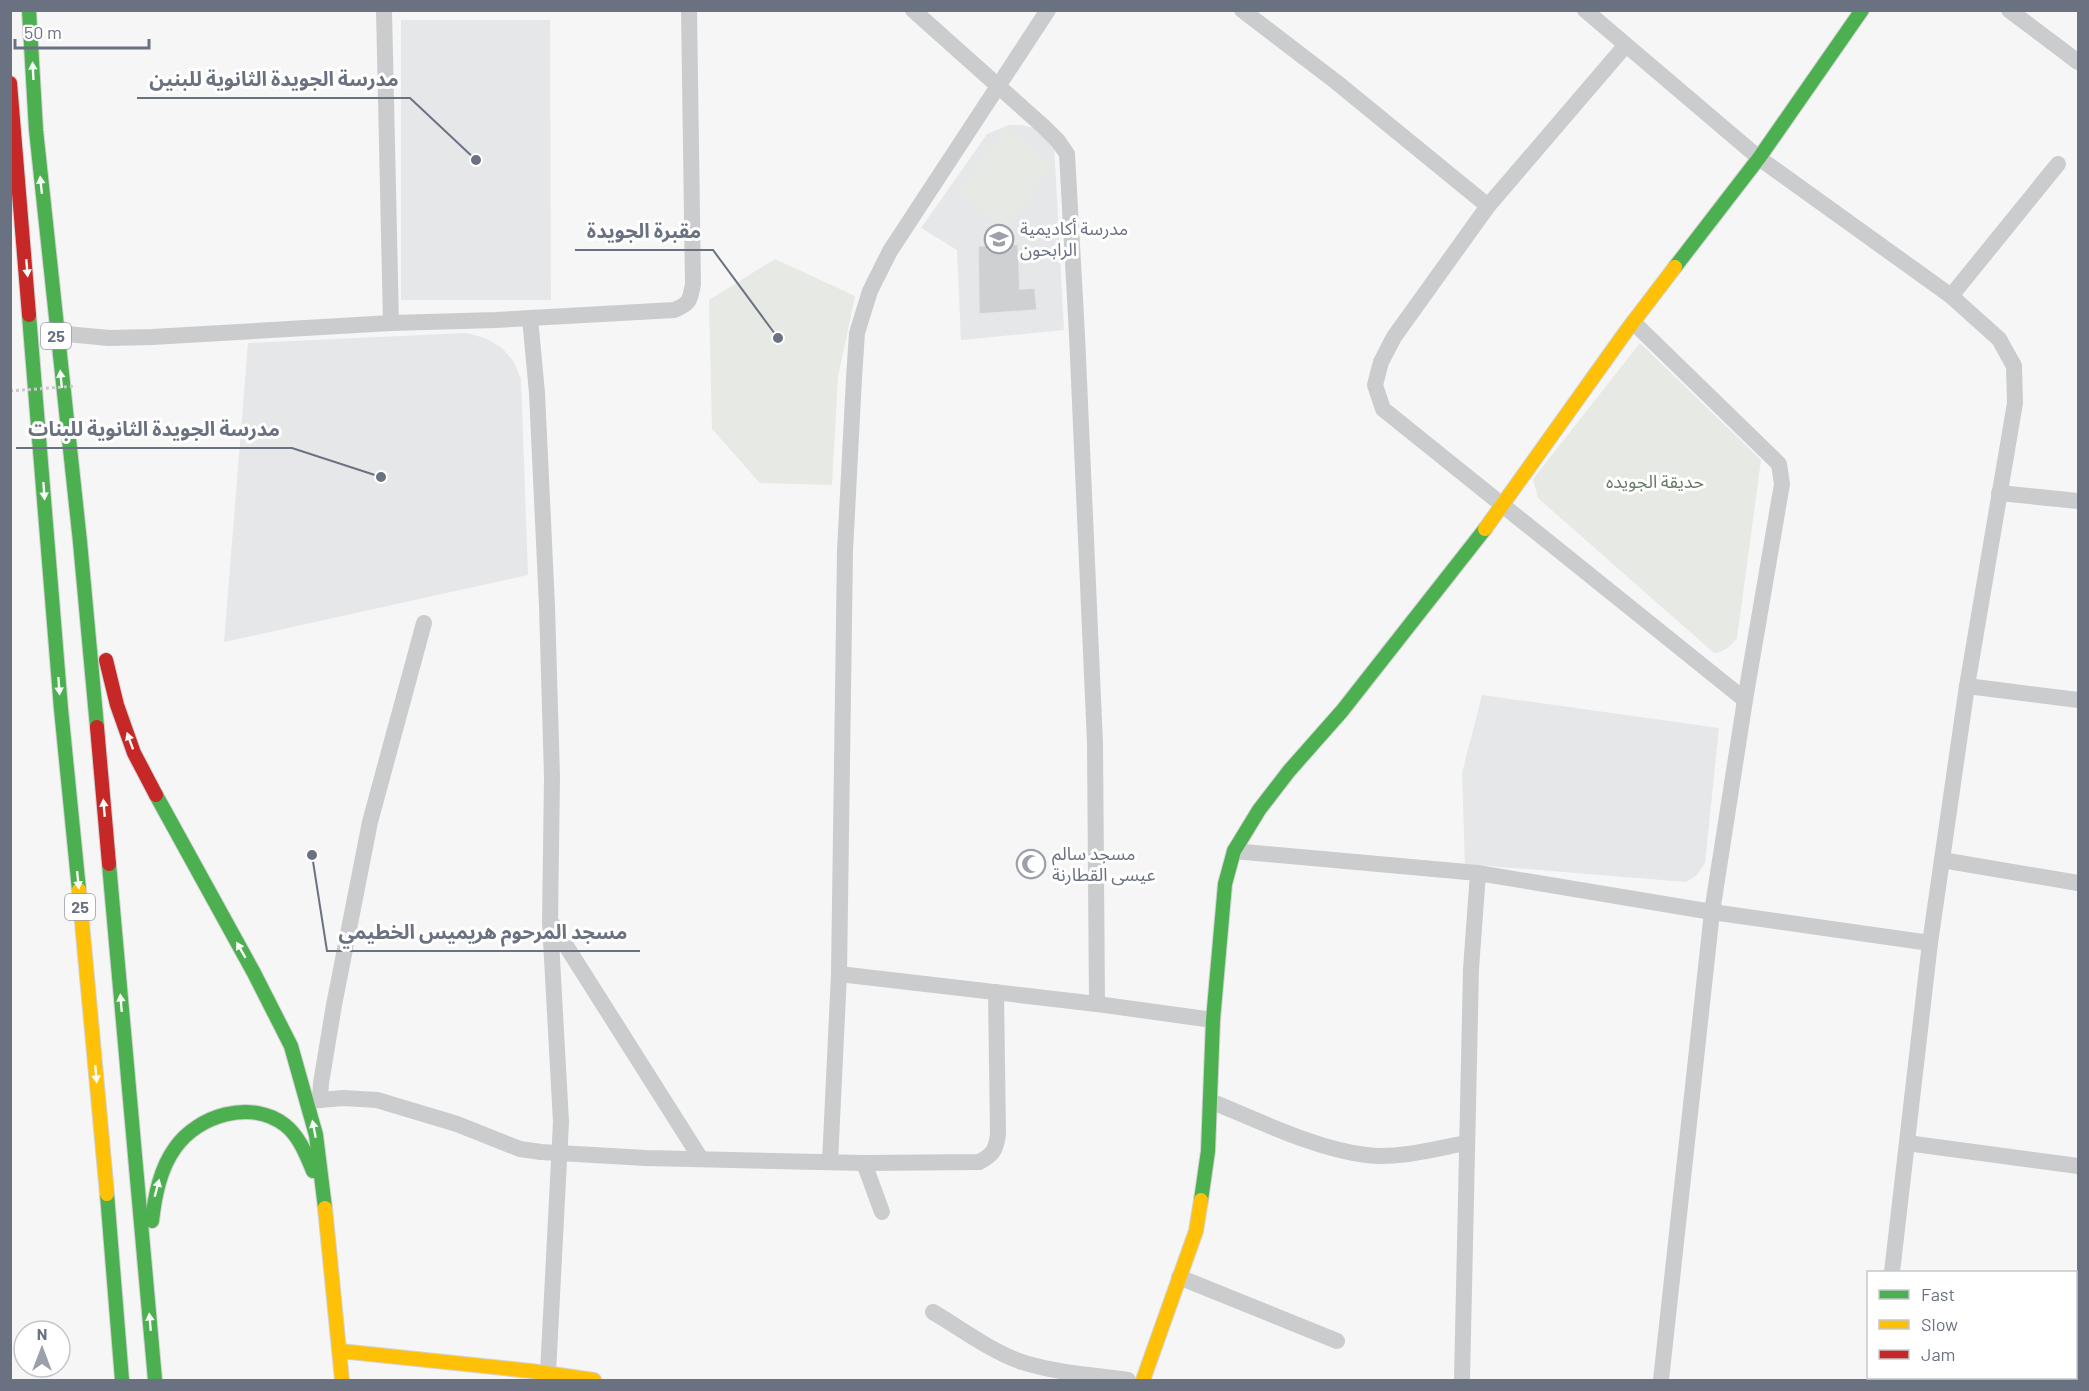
<svg xmlns="http://www.w3.org/2000/svg" width="2089" height="1391" font-family="Barlow,'Noto Sans Arabic',sans-serif">
<rect width="100%" height="100%" fill="#f6f6f6"/>
<g fill="#e6e7e8">
<polygon points="401,20 550,20 551,300 401,300"/>
<polygon points="1009,125 1021,125 1034,128 1054,144 1064,330 961,340 957,250 921,228 987,134"/>
<polygon points="466,333 485,338 502,348 514,362 521,379 528,575 224,642 248,343"/>
<polygon points="1482,695 1719,728 1705,863 1697,875 1686,882 1465,864 1462,773"/>
</g>
<g fill="#e6e9e4">
<polygon points="1006,128 1053,163 1006,227 958,192"/>
<polygon points="775,259 855,296 838,377 832,485 760,483 712,429 709,300"/>
<path d="M1640,343L1761,460L1737,638C1731,646 1724,652 1714,653L1538,498L1533,479Z"/>
</g>
<polygon fill="#cfd0d1" stroke="#e6e6e6" stroke-width="1.5" points="1018,244 1020,289 1035,288 1037,310 979,314 978,246"/>
<g fill="none" stroke-linecap="round" stroke-linejoin="round">
<g stroke="#d2d3d4" stroke-width="16">
<g id="fast">
<polyline points="29,10 36,130 80,542 97,727"/>
<polyline points="1675,267 1759,158 1862,10"/>
<polyline points="29,315 61,709 79,890"/>
<polyline points="156,795 254,973 291,1046 316,1135 325,1208"/>
<polyline points="109,864 155,1380"/>
<polyline points="107,1194 122,1380"/>
<polyline points="1201,1200 1208,1151 1213,1020 1225,884 1234,851 1259,810 1289,771 1342,711 1485,529"/>
<path d="M152,1221C155,1195 160,1169 175,1148C198,1115 251,1099 285,1125C299,1136 306,1154 313,1171"/>
</g>
</g>
<g stroke="#d2d3d4" stroke-width="16">
<g id="slow">
<polyline points="1485,529 1627,330 1675,267"/>
<polyline points="79,890 107,1194"/>
<polyline points="325,1208 342,1380"/>
<polyline points="340,1351 531,1371 594,1380"/>
<polyline points="1143,1380 1196,1231 1201,1200"/>
</g>
</g>
<g stroke="#d2d3d4" stroke-width="16">
<g id="jam">
<polyline points="10,83 29,315"/>
<polyline points="106,660 117,705 134,753 156,795"/>
<polyline points="97,727 109,864"/>
</g>
</g>
<g stroke="#cbcccd" stroke-width="16">
<polyline points="384,10 391,323"/>
<polyline points="913,10 1044,127 1058,141 1067,154 1077,335 1095,743 1097,1004"/>
<polyline points="1242,10 1335,81 1488,206"/>
<polyline points="1585,10 1759,158 1951,296 1999,339 2014,366 2015,403 1967,686 1930,943 1892,1272"/>
<polyline points="2009,10 2078,62"/>
<polyline points="1625,46 1488,206 1394,337 1381,362 1375,385 1383,409 1745,700"/>
<polyline points="1951,296 2058,164"/>
<polyline points="530,318 537,393 547,606 552,777 550,922 561,1122 548,1373"/>
<polyline points="1633,322 1779,464 1782,484 1745,700 1712,912 1661,1380"/>
<path d="M56,333L109,338L152,337L391,323L496,320L674,310C690,304 690,300 693,284L689,10"/>
<polyline points="1999,493 2078,501"/>
<polyline points="1967,686 2078,700"/>
<polyline points="1234,851 1478,873 1712,912 1930,943"/>
<polyline points="1942,860 2078,883"/>
<polyline points="551,922 701,1159"/>
<polyline points="839,974 1097,1004 1213,1020"/>
<polyline points="320,1100 321,1083 334,1005 370,822 424,623"/>
<path d="M308,1101L343,1098L377,1100L457,1124L520,1149L541,1152L646,1158L864,1163L979,1162C993,1155 996,1150 998,1134L996,992"/>
<path d="M1210,1101C1258,1120 1315,1149 1366,1155C1398,1159 1434,1149 1466,1143"/>
<polyline points="1907,1143 2078,1166"/>
<polyline points="830,1162 839,974 845,551 854,378 857,333 870,291 890,251 1048,10"/>
<polyline points="864,1163 882,1212"/>
<polyline points="1179,1277 1337,1341"/>
<path d="M933,1312C960,1328 992,1352 1022,1362C1056,1373 1093,1375 1128,1380"/>
<polyline points="2076,1338 2078,1338"/>
<polyline points="1462,1380 1471,969 1478,873"/>
<polyline points="1878,1380 1879,1378"/>
</g>
<use href="#fast" stroke="#4caf50" stroke-width="14"/>
<use href="#slow" stroke="#ffc107" stroke-width="14"/>
<use href="#jam" stroke="#c62828" stroke-width="14"/>
<polyline stroke="#c9cacb" stroke-width="3" stroke-dasharray="3 3" stroke-linecap="butt" points="10,391 76,386"/>
</g>
<defs><path id="oneway-solid" d="M-6-.8H1V-3.2L6.5 0L1 3.2V.8H-6Z" transform="scale(1.5)"/></defs>
<g fill="#f6fbf6">
<use href="#oneway-solid" transform="translate(33 71) rotate(-93)"/>
<use href="#oneway-solid" transform="translate(41 185) rotate(-96)"/>
<use href="#oneway-solid" transform="translate(27 268) rotate(85)"/>
<use href="#oneway-solid" transform="translate(61 379) rotate(-96)"/>
<use href="#oneway-solid" transform="translate(44 491) rotate(86)"/>
<use href="#oneway-solid" transform="translate(59 686) rotate(86)"/>
<use href="#oneway-solid" transform="translate(130 741) rotate(-110)"/>
<use href="#oneway-solid" transform="translate(104 808) rotate(-95)"/>
<use href="#oneway-solid" transform="translate(78 880) rotate(84)"/>
<use href="#oneway-solid" transform="translate(241 950) rotate(-120)"/>
<use href="#oneway-solid" transform="translate(121 1003) rotate(-95)"/>
<use href="#oneway-solid" transform="translate(96 1074) rotate(85)"/>
<use href="#oneway-solid" transform="translate(314 1129) rotate(-101)"/>
<use href="#oneway-solid" transform="translate(157 1188) rotate(-75)"/>
<use href="#oneway-solid" transform="translate(150 1322) rotate(-95)"/>
</g>
<defs>
<g id="school-ring" transform="scale(1.5)"><circle r="9.5" fill="#fff" stroke="#9ba0ab" stroke-width="1.5"/><path d="M0-5L7-2L0 1L-7-2ZM-4 1L0 2.5L4 1V4Q0 6-4 4Z" fill="#9ba0ab"/></g>
<g id="mosque-ring" transform="scale(1.5)"><circle r="9.5" fill="#fff" stroke="#9ba0ab" stroke-width="1.5"/><path d="M3.5-4.9A6 6 0 1 0 3.5 4.9A5 5 0 1 1 3.5-4.9Z" fill="#9ba0ab"/></g>
</defs>
<g fill-rule="evenodd">
<use href="#school-ring" x="999" y="239"/>
<use href="#mosque-ring" x="1031" y="864"/>
</g>
<g text-anchor="middle" stroke-width="6" stroke-linejoin="round" paint-order="stroke">
<g fill="#fff" stroke="#979ca8" stroke-width="1.5">
<rect x="41" y="323" width="30" height="26" rx="4.5"/>
<rect x="65" y="894" width="30" height="26" rx="4.5"/>
</g>
<g font-size="16" font-weight="bold" fill="#6a7282">
<text x="56" y="342">25</text>
<text x="80" y="913">25</text>
</g>
<g font-size="18" fill="#6a7282" stroke="#fff" text-anchor="start">
<text x="1020" y="235">مدرسة أكاديمية<tspan x="1020" dy="21">الرابحون</tspan></text>
<text x="1052" y="860">مسجد سالم<tspan x="1052" dy="21">عيسى القطارنة</tspan></text>
</g>
<g font-size="18" fill="#687a68" stroke="#fff">
<text x="1655" y="488">حديقة الجويده</text>
</g>
</g>
<path fill="none" stroke="#6a7282" stroke-width="2" d="M476 160L410 98H137M778 338L713 250H575M381 477L292 448H16M312 855L327 951H640"/>
<g fill="#6a7282" stroke="#fff" stroke-width="2">
<circle cx="476" cy="160" r="6"/>
<circle cx="778" cy="338" r="6"/>
<circle cx="381" cy="477" r="6"/>
<circle cx="312" cy="855" r="6"/>
</g>
<g font-size="20" text-anchor="middle" font-weight="bold" fill="#6a7282" stroke="#fff" stroke-width="6" stroke-linejoin="round" paint-order="stroke">
<text x="274" y="86">مدرسة الجويدة الثانوية للبنين</text>
<text x="644" y="238">مقبرة الجويدة</text>
<text x="154" y="436">مدرسة الجويدة الثانوية للبنات</text>
<text x="483" y="939">مسجد المرحوم هريميس الخطيمي</text>
</g>
<rect width="2089" height="1391" fill="none" stroke="#6a7282" stroke-width="24"/>
<rect x="1867" y="1271" width="210" height="108" fill="#ffffff" stroke="#c3c7cd" stroke-width="1.5"/>
<rect x="1879" y="1290" width="30" height="9" fill="#4caf50" stroke="#c3c7cd" stroke-width="1.5"/>
<text x="1921" y="1301" font-size="18" fill="#6a7282">Fast</text>
<rect x="1879" y="1320" width="30" height="9" fill="#ffc107" stroke="#c3c7cd" stroke-width="1.5"/>
<text x="1921" y="1331" font-size="18" fill="#6a7282">Slow</text>
<rect x="1879" y="1350" width="30" height="9" fill="#c62828" stroke="#c3c7cd" stroke-width="1.5"/>
<text x="1921" y="1361" font-size="18" fill="#6a7282">Jam</text>
<g transform="translate(42 1349)"><circle r="28" fill="#ffffff" stroke="#c3c7cd" stroke-width="1.5"/>
<path d="M0-4.5L10 22L0 15L-10 22Z" fill="#9ba0ab"/>
<text y="-9" font-size="16" font-weight="bold" text-anchor="middle" fill="#6a7282">N</text>
</g>
<path d="M15 39v9h134v-9" fill="none" stroke="#6a7282" stroke-width="3"/>
<text x="24" y="39" font-size="18" fill="#6a7282" stroke="#ffffff" stroke-width="4.5" paint-order="stroke">50 m</text>
</svg>
